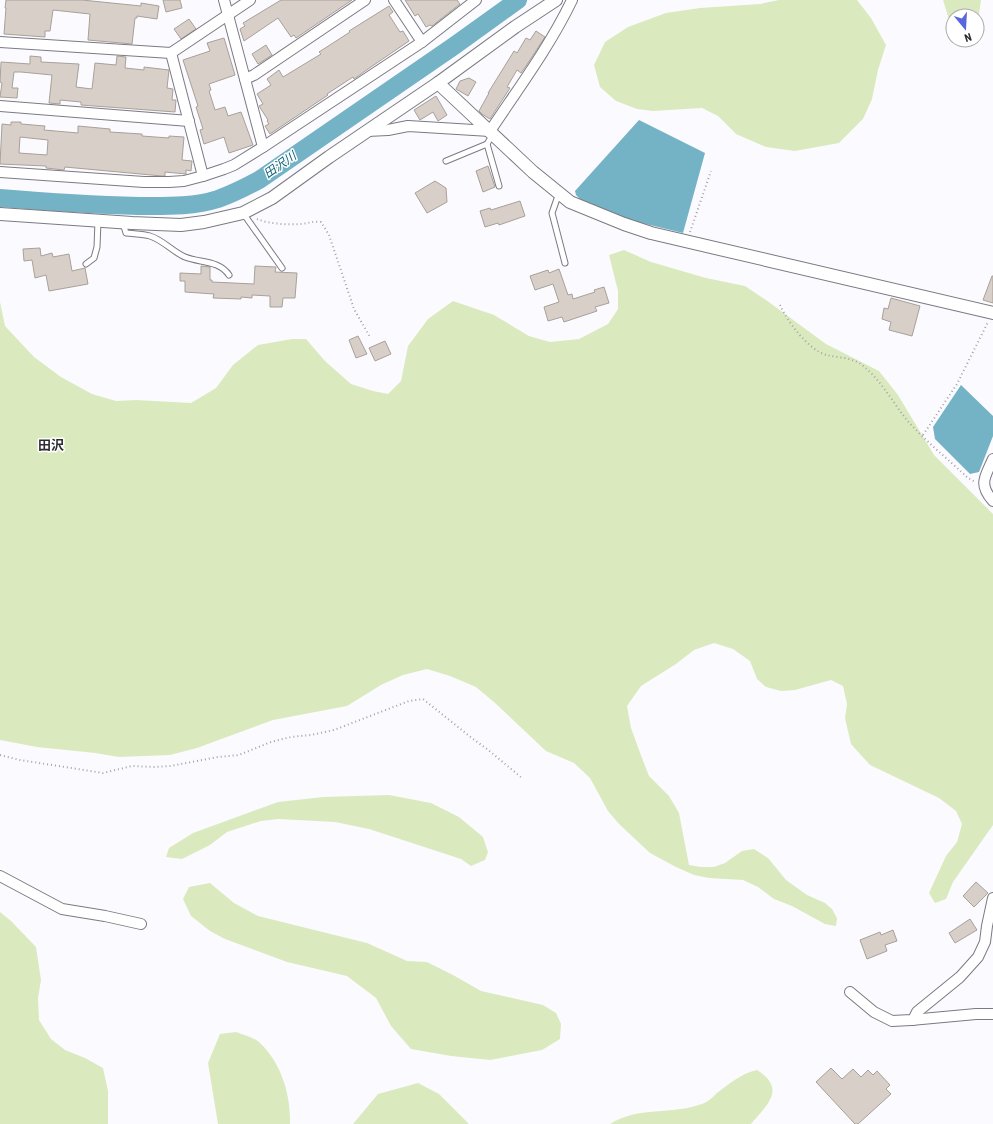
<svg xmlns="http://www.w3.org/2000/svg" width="993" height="1124" font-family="'Roboto Condensed','Noto Sans JP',sans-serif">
<rect width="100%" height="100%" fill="#fbfbff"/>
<g fill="#dbe9bf">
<polygon points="779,0 857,0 871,18 886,45 878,70 872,99 863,119 839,143 795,151 766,147 736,134 718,116 702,108 653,111 637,109 616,101 600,87 594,65 605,42 628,27 666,13 700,8 760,4"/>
<polygon points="943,0 981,0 977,28 977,16 953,16 953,26 950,23"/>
<polygon points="624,250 651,262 706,278 745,286 766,300 826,344 879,371 898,395 934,455 993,514 993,825 953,882 946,899 935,903 929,893 946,856 957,842 962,824 956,811 939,798 870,765 851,744 845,718 847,704 843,686 831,680 795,690 781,691 766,687 757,679 750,661 733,649 714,643 694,650 676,664 641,686 627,706 631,728 642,758 649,776 669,796 679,813 689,865 701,867 714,867 725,863 742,851 754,849 768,858 786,880 807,895 825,903 832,909 837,918 836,926 825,924 792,906 774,899 758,887 743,880 709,878 694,875 676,867 650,853 619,824 608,811 590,778 574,763 546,751 495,703 476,687 450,676 427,669 403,675 381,685 347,706 273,720 197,748 170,755 119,757 95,753 37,747 0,740 0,302 5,326 34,357 61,377 92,394 116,401 136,400 191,403 216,388 233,365 258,345 292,339 306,339 325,361 351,384 373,391 388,394 401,381 408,346 428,319 453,301 494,315 529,336 550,342 579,339 608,324 618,309 618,291 609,255"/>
<polygon points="389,795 431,803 459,817 483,837 488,852 485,860 471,866 461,859 369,829 335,822 278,819 261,821 227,832 210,845 182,859 166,857 169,848 193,833 278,802 323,797"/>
<polygon points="210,883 234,903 258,916 367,943 407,961 427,962 453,975 481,991 543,1005 556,1013 561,1024 560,1039 542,1050 490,1060 451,1056 411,1049 391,1026 376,998 347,976 287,962 225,939 210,931 191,916 183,899 189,887"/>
<polygon points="0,912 11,921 36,947 41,980 38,998 39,1020 51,1039 65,1050 85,1058 103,1068 108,1091 108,1124 0,1124"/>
<path d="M236,1032C243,1035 253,1037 259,1042C281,1062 291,1095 290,1124H218L208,1063L220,1034Z"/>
<path d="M757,1070C787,1089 767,1105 751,1124H610C638,1106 672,1115 702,1104C708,1102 713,1097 717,1093C729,1084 742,1073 757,1070Z"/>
<polygon points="418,1083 439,1094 469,1124 353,1124 378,1094"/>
</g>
<g fill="#74b2c5">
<polygon points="639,120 705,153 683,233 617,217 580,199 576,195 575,191"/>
<polygon points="961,385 993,416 993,436 979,472 970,474 935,439 933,427"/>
</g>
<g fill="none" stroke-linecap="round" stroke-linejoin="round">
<path stroke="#74b2c5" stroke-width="18" d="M0,198C47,202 93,205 139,206C165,206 193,207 218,199C232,194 246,187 259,180L454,46L518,0"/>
</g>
<g fill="#d8cfc8" stroke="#a8a099" fill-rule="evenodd">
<polygon points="6,0 82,0 141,6 141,3 159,6 157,19 137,16 137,18 135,18 132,44 88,40 90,14 53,10 50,31 45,31 45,37 4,34 6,8 5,8"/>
<polygon points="163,0 180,0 182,8 166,12"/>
<polygon points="281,0 352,0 296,38 294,35 291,37 278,18 244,41 240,29 245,26 243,23"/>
<polygon points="405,0 457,0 460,4 432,26 430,25 426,27 418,14 415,16"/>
<polygon points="389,6 393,12 389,15 400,32 403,31 409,41 368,69 354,79 353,77 327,94 328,95 270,134 265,126 269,124 267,121 268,120 259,106 263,104 257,94 271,85 267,79 279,70 283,77 321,54 319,52 350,32 349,31"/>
<polygon points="189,19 196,29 181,39 174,29"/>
<polygon points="536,31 545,37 528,63 521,73 517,70 507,87 510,88 490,119 482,114 479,111 489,93 488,93 514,51 517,53 526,38 530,40"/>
<polygon points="224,38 235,75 209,84 211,90 209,91 215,110 225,107 228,116 241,112 253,145 229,153 224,137 204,144 200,130 203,129 196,107 198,106 183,60 210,51 207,43"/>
<polygon points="266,45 272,55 258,64 252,54"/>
<polygon points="30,56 41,57 41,62 79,64 76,87 92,89 95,63 116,65 117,56 126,57 125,68 144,70 144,67 169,70 167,88 173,89 172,100 176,100 175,112 81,105 81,102 60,100 60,104 49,103 52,75 21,72 14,72 12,88 18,88 17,98 0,97 2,83 0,82 1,62 30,64"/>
<polygon points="469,78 476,82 468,96 456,89 460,81"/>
<polygon points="436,96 447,115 438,121 433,112 420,120 414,110"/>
<path d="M11,122H21V124L45,126L44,130L78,133V126L110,129V132L142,134V136L169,138V136L184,137L182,160L192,161L191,171L186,170V174L165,172V176H162L65,167L64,170L46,168V166L0,164L2,124L11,125ZM20,137L48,140L47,155L19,153Z"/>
<polygon points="488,166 495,187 483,192 476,171"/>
<polygon points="435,181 446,188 447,202 427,213 415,193"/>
<polygon points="520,201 525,216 499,225 498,223 485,227 480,211 490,208 491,210"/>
<polygon points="40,248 41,256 52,253 53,257 69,254 72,271 85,268 88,284 49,291 46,275 35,278 32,260 24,261 23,249"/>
<polygon points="201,266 210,267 210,280 212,280 212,282 254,284 255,266 276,267 275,272 297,273 295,298 283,298 282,307 270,307 270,296 252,295 252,298 241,297 241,299 213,298 214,294 185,292 185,281 180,281 180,273 201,274"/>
<polygon points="559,269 568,295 572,294 573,299 595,292 594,290 604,287 609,303 595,307 597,311 564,322 562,317 548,321 544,307 559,302 553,284 535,290 530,276 548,270 549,273"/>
<polygon points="992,276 993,276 993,303 983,300"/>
<polygon points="891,298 920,306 912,336 889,330 891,322 882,319 884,308 888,309"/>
<polygon points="358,336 367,354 356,358 349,340"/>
<polygon points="385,341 391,354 375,361 369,348"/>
<polygon points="976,882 988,893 974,907 963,896"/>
<polygon points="970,919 977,930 955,943 949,933"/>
<polygon points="893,930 897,941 885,945 887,951 867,959 860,940 880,932 881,935"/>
<polygon points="831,1068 842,1079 853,1069 861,1077 868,1070 873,1075 877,1071 890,1085 886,1089 891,1094 858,1124 855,1124 816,1082"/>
</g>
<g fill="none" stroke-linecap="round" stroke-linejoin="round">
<g stroke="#7b7a83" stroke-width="7">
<g id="service">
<polyline points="493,134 487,144 499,186"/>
<polyline points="446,161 487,144"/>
<polyline points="559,193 552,213 565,263"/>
<polyline points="243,213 282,268"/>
<path d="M123,223L126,233C134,234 143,234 150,236C163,240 173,252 185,257C200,263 219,260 229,275"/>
<polyline points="86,264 94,258 97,247 98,221"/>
</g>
</g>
<g stroke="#7b7a83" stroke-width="12">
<g id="minor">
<polyline points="224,0 263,147"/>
<polyline points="394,0 422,42"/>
<polyline points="0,42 171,53 250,0"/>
<polyline points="171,53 203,176"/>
<polyline points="245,79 254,75 365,0"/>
<polyline points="0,106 189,121"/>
<path d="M367,131L388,130L408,126L490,131C518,89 550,46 572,0"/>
<polyline points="0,172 144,182 169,182 184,181 203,176 224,169 234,165 263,147 422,42 476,0"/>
<path d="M993,459C985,477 978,484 993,501"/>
<polyline points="0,876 62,909 105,916 141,924"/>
<polyline points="850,992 874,1012 892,1021 911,1020 976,1014 993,1014"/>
<polyline points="913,1020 917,1012 960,977 978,957 985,942 987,926 993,898"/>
</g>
</g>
<g stroke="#7b7a83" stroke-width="14">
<g id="tertiary">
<polyline points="438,83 533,172 570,202 624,224 651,233 993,313"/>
<polyline points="0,214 132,223 181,225 204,222 243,213 272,198 329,157 438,83 515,27 556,0"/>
</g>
</g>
<g stroke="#a3a3a7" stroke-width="2" stroke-dasharray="1 3" stroke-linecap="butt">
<path d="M257,219C269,224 288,225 302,224C309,223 314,221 321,222L329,235L354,309L370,337"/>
<polyline points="690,232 711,171"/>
<path d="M780,305C787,321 809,351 827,355C838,358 852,357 862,365C880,379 892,401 906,419C924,440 948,459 968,478L975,482"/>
<polyline points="923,435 957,384 988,322"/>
<polyline points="0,755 20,760 103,773 132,766 154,767 171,766 218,757 239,755 271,742 291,737 311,735 334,730 409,701 423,699 473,739 487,749 522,778"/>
</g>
<use href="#service" stroke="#fff" stroke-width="5"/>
<use href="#minor" stroke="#fff" stroke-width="10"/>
<use href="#tertiary" stroke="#fff" stroke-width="12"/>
</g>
<g text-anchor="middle" stroke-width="3" stroke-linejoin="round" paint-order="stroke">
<g font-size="12" font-style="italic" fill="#0b6175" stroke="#fff">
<text transform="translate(280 165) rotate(-35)" y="4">田沢川</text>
</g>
<g font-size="13" font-weight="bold" fill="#2c2c33" stroke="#fff">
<text x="51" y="450">田沢</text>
</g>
</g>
<g transform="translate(965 28) rotate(162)"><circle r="19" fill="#ffffff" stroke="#aaaaab"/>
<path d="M0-3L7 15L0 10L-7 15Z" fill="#5967de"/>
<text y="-6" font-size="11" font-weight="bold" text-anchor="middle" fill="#2b2a2e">N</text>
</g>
</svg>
